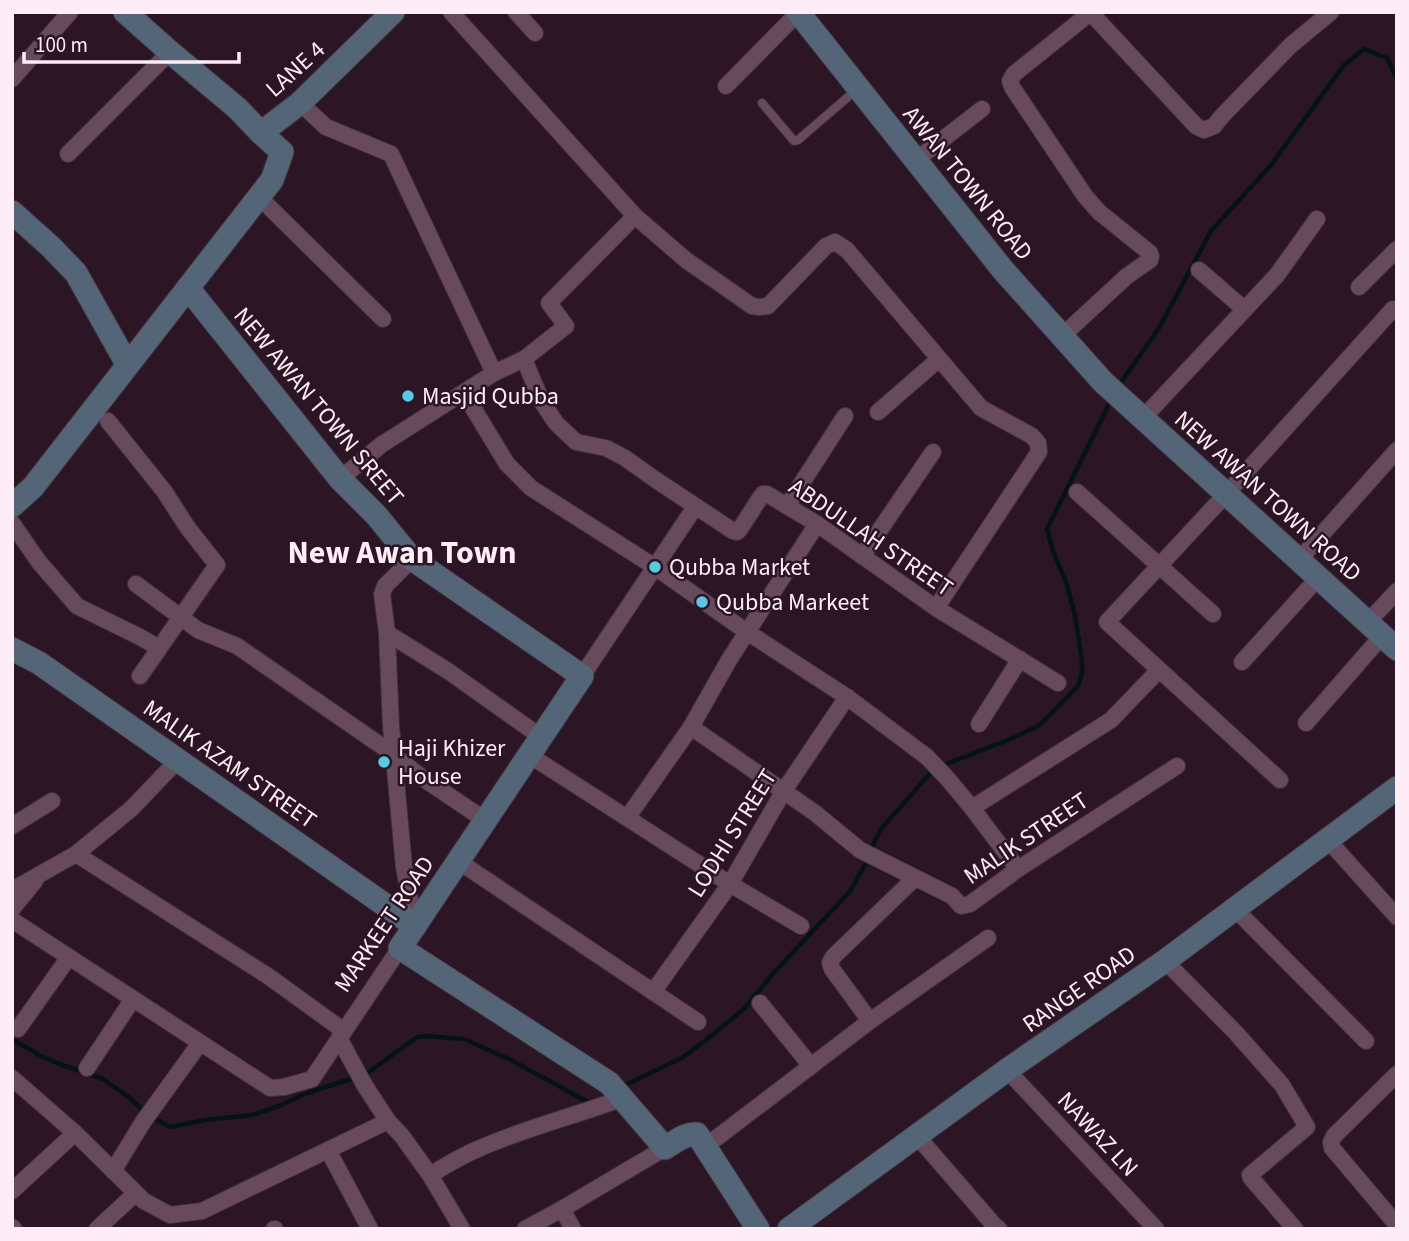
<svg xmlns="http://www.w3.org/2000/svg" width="1409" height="1241" font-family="'Source Sans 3',sans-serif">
<rect width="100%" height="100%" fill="#2c1524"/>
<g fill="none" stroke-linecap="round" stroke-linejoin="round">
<g stroke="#031317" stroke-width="4.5">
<polyline points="1118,387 1159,328 1211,231 1271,165 1344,65 1364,49 1387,58 1397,79"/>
<polyline points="941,766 1013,738 1040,725 1078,686 1082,673 1082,661 1075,615 1066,582 1053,551 1047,529 1112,398"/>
<polyline points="870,851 881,829 933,770"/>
<polyline points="12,1039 39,1055 59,1064 103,1079 130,1098 145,1112"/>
<polyline points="621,1087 682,1058 711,1036 744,1009 770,977 851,890 868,859"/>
<polyline points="152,1117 170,1127 205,1120 252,1115 279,1106 307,1093 366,1074 417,1037 426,1036 464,1039 511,1060 588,1102 592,1101"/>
</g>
<g stroke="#42313c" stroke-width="10">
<polyline id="lane" points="762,103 794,141 798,140 856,90"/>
</g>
<g stroke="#42313c" stroke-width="18">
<g id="street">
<polyline points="451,12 635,216 686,260 752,306 759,307 768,306 826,246 835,242 847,250 981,408 1032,436 1038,443 1039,452 936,608"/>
<polyline points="516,12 535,33"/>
<polyline points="1090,12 1196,126 1204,130 1214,126 1223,115 1291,45 1331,12"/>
<polyline points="12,79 70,12"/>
<polyline points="726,86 798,13"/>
<polyline points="300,103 326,127 391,154 494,373"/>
<polyline points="68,154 170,52"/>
<polyline points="916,160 982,109"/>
<polyline points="259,197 383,319"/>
<polyline points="1199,270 1244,309"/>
<polyline points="1359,287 1397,249"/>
<polyline points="1062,336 1127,276 1150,260 1151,256 1150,253 1099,212 1085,196 1012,87 1010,81 1014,74 1090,13"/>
<polyline points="524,359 542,402 556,423 576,442 606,448 625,458 656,480 733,531 737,532 740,529 760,498 763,494 767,494 817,524 936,608 1058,683"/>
<polyline points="464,393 507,464 531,488 655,567 747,632 847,697 927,757 947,778 972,808 1018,869"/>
<polyline points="878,412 939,359"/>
<polyline points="1143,418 1277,275 1317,219"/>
<polyline points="108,421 164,491 188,528 217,565 140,676"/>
<polyline points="340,479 381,445 494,373 524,359 566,326 549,303 635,216"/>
<polyline points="1077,492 1213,614"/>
<polyline points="787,506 845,416"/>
<polyline points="12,523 39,562 77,606 140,637 159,648"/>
<polyline points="862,556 933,452"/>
<polyline points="412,559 385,586 382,594 387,633 391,726 404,867 415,926"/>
<polyline points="1299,560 1397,450"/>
<polyline points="136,584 198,630 237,646 383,747 424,779 485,820"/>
<polyline points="1367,623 1397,591"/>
<polyline points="387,633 448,671 541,737"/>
<polyline points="1242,662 1318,578"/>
<polyline points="582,676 695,507"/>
<polyline points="1306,723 1382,636"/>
<polyline points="979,724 1020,659"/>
<polyline points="691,727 815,813 860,850 952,896 961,906 970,904 1018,869 1177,766"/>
<polyline points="529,755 730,884 801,926"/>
<polyline points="1280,780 1107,622 1227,493 1393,309"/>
<polyline points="972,808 1111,720 1159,670"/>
<polyline points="627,818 691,727 729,660 817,524"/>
<polyline points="12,826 52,801"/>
<polyline points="1327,839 1397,917"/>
<polyline points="76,854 268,976 344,1031"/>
<polyline points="458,861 698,1022"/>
<polyline points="12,890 76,854 131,809 178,760"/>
<polyline points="12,909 35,881"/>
<polyline points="1235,909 1366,1041"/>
<polyline points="12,920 270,1088 284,1087 312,1079 400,948"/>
<polyline points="1165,961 1236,1033 1282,1085 1307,1127 1250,1175 1251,1178 1295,1229"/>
<polyline points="653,992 730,884 783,792 847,697"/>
<polyline points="760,1003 811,1066"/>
<polyline points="870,1021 832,969 830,963 833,957 915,878"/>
<polyline points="18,1029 69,957"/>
<polyline points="339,1038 365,1086 388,1121 402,1136 430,1175 462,1229"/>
<polyline points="87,1068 133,999"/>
<polyline points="1007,1070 1156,1229"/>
<polyline points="1397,1074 1334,1136 1331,1142 1332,1148 1397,1225"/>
<polyline points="12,1078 75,1133 144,1201 170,1215 202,1211 388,1121"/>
<polyline points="917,1136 994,1225 999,1229"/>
<polyline points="706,1146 870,1021 988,938"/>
<polyline points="328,1150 370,1229"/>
<polyline points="113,1171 143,1122 200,1043"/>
<path d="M430,1175C445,1166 461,1156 478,1149C525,1128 575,1116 623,1098"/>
<polyline points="12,1191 75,1133"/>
<polyline points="562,1209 573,1229"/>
<polyline points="12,1227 14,1229"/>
<polyline points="97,1229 136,1193"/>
<polyline points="274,1229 275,1229"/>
<polyline points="525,1229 562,1209 665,1148"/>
</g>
</g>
<g stroke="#42313c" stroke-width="25">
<g id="secondary">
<polyline points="798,12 1003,270 1103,382 1397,649"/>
<polyline points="261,133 300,103 393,12"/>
<polyline points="12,212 51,247 76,273 127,364"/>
<path d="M188,288L340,479L376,515L412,559L582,676L400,948L609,1083L665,1148C675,1142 685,1133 697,1134L758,1229"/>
<polyline points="12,506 33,487 272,180 282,152 261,133 237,108 170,52 125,12"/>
<polyline points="12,649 39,663 415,926"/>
<polyline points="789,1229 1007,1070 1165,961 1397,788"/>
</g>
</g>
<use href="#lane" stroke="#674b5c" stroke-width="8"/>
<use href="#street" stroke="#674b5c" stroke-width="16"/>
<use href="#secondary" stroke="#546578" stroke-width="23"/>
</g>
<g fill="#57c9e2" stroke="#2c1524" stroke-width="2.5">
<circle cx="408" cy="396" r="7"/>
<circle cx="655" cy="567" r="7"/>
<circle cx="702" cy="602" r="7"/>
<circle cx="384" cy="762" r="7"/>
</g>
<g text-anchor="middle" stroke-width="5" stroke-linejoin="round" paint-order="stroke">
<g font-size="24" fill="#feedf7" stroke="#2c1524">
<text transform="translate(295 69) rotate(-42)" y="8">LANE 4</text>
<text transform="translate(968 183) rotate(51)" y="8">AWAN TOWN ROAD</text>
<text transform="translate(319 406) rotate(50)" y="8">NEW AWAN TOWN SREET</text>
<text transform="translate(1268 496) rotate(42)" y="8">NEW AWAN TOWN ROAD</text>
<text transform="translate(871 537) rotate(34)" y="8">ABDULLAH STREET</text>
<text transform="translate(230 764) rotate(35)" y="8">MALIK AZAM STREET</text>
<text transform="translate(732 833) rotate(-58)" y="8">LODHI STREET</text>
<text transform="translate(1026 838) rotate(-34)" y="8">MALIK STREET</text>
<text transform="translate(384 924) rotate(-56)" y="8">MARKEET ROAD</text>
<text transform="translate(1079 989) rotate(-35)" y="8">RANGE ROAD</text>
<text transform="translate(1098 1134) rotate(47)" y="8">NAWAZ LN</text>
</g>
<g font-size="24" fill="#feedf7" stroke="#2c1524" text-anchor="start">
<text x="422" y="404">Masjid Qubba</text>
<text x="669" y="575">Qubba Market</text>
<text x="716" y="610">Qubba Markeet</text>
<text x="398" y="756">Haji Khizer<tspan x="398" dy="28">House</tspan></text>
</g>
<g font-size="32" font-weight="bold" fill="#feedf7" stroke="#2c1524">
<text x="402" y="563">New Awan Town</text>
</g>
</g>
<rect width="1409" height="1241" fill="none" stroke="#feedf7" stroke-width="28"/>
<path d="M24 52v10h215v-10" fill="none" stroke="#feedf7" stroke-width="3.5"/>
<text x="35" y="52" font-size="21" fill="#feedf7" stroke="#2c1524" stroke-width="5" paint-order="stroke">100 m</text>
</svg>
